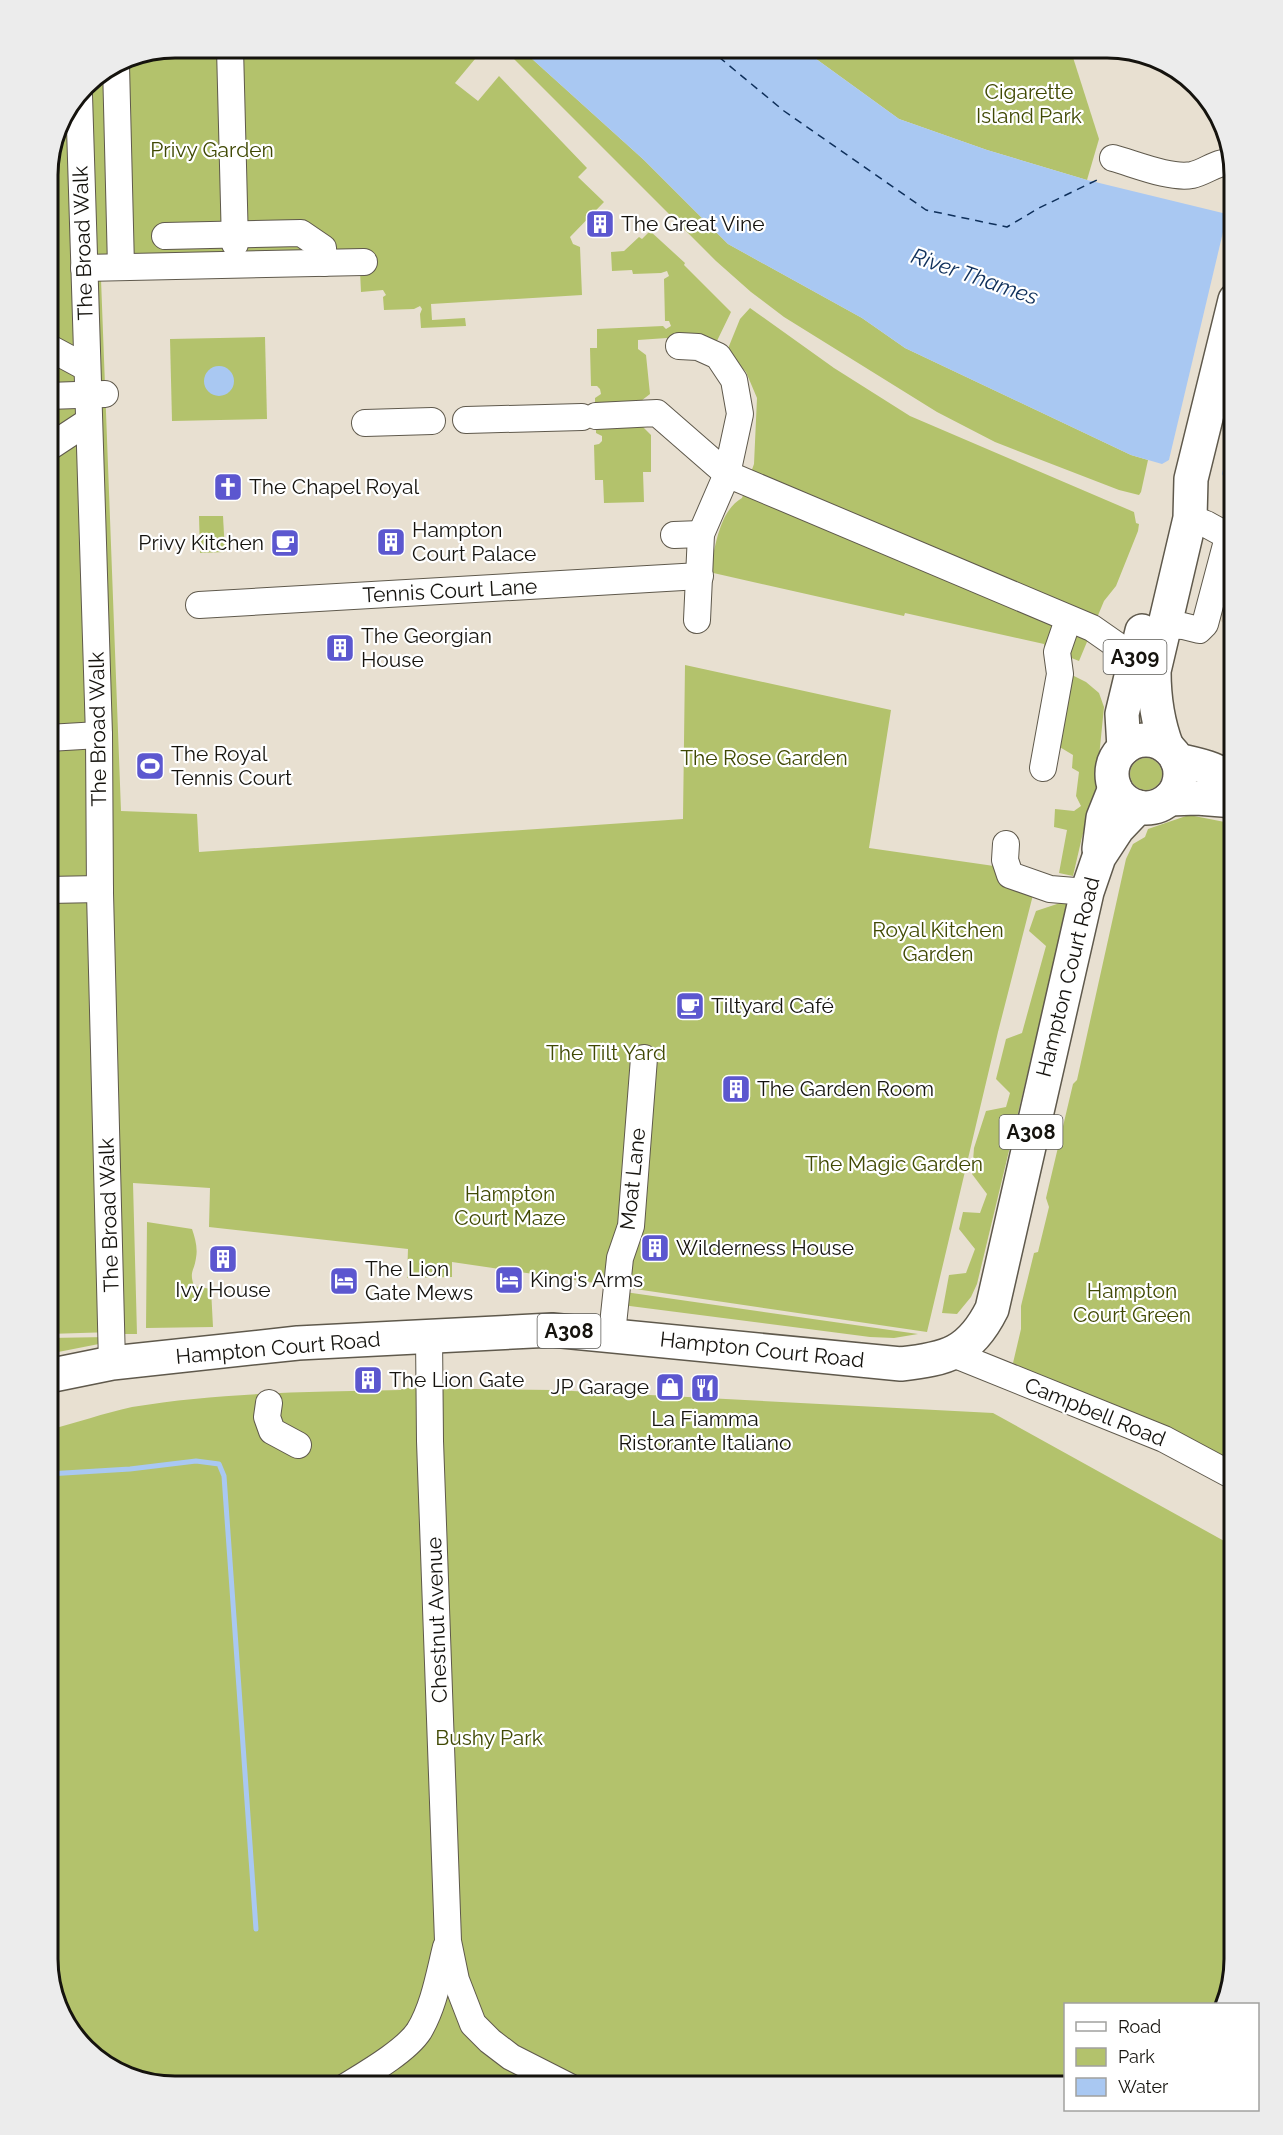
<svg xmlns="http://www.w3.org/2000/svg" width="1283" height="2135" font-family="Raleway,sans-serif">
<rect width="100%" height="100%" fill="#e8e0d1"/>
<polygon fill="#ded3be" points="1235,517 1235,633 1216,617"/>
<g fill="#b3c26c">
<polygon points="175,48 475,48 480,53 455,83 478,101 499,76 587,168 578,177 604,202 570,237 573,244 580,247 582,295 431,304 432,320 465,318 466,326 421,328 420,314 422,309 420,306 414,309 384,310 383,297 386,295 383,290 361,292 359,250 113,254 101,279 121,811 197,814 199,852 683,819 685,665 891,710 869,848 994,866 1034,891 998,1032 927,1332 452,1262 452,1277 407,1278 408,1249 209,1227 210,1188 133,1183 137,1334 111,1334 113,1332 48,1334 48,167 58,126 85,85 127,58"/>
<polygon points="503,48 520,48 644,160 728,244 862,318 905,348 1131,455 1148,460 1141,492 1139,495 1119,490 995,442 937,412 784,317 751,292 716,261"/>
<polygon points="801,48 1070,48 1099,139 1087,180 987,150 899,119"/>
<polygon points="650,231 685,263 684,265 731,312 715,345 696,336 638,340 638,349 646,355 650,394 637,404 595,406 595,398 601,394 600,389 597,386 591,386 590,348 597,348 597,329 663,326 666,329 671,326 669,321 665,321 664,279 669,276 667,271 661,273 633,274 632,270 612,271 611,252 624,251 639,237 642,239"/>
<path d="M750,308L834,368L910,416L1134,512L1136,523L1139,524L1138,531L1116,586L1104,601L1079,661L1044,647V644L905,613L904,616L709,572C716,548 718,512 742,498L754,464L757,398L746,372L727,351L740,319Z"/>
<polygon points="265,337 267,419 172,421 170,339"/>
<polygon points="638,422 651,435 651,472 643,472 644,502 604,503 603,480 595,480 594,445 599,444 602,441 602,436 596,433 596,424"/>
<polygon points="199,516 223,516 225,552 200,553"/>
<polygon points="1068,673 1086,682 1099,693 1104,707 1096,787 1082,837 1073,876 1059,873 1067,830 1054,827 1055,809 1074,811 1081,806 1076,796 1079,772 1072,768 1073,755 1058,746"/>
<circle cx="1146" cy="774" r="16"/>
<polygon points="1189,815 1235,824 1235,1465 1013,1363 1021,1329 1021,1306 1034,1253 1038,1252 1049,1207 1046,1198 1073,1084 1077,1080 1126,859 1133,844 1145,837 1148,829"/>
<polygon points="1066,901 1068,905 977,1284 971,1297 957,1314 942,1313 949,1275 966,1273 975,1249 959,1229 963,1212 980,1213 987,1194 972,1174 974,1148 986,1111 1006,1107 1010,1093 996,1079 1006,1039 1022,1033 1046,946 1029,931 1036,911"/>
<path d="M147,1222L192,1229C195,1238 198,1248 196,1258C194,1272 189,1271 194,1286L211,1289L213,1327L146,1328Z"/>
<polygon points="625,1292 918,1334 894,1338 870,1337 622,1305"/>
<polygon points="109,1337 109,1342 48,1354 48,1338"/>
<path d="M402,1388L554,1390L993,1413L1235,1547V1960L1222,2004H1066L1065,2087H167L105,2066L61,2016L48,1960V1430C76,1423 104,1413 132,1407C221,1392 311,1392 401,1390Z"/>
</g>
<g fill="#a9c8f2">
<polygon points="520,48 801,48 899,119 987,150 1087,180 1235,216 1235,481 1225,479 1222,474 1169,460 1162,464 1131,455 905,348 862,318 728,244 644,160"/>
<circle cx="219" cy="381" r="15"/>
</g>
<polygon fill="#e8e0d1" points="1228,211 1235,212 1235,421 1221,478 1168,464"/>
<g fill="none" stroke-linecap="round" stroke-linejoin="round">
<polyline stroke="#a9c8f2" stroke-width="5" points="48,1474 130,1469 196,1461 219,1464 224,1476 256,1929"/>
<polyline stroke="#0f305b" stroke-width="1.5" stroke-dasharray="8 6" stroke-linecap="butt" points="708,48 784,111 926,210 1007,227 1039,208 1099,179"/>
<g stroke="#5f594c" stroke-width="28">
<g id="minor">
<polyline points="230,48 235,244"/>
<polyline points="116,65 121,267"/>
<polyline points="79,95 99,735 100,893 112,1363"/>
<path d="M1113,158C1135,164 1170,179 1192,175C1206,172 1217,161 1232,162"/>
<polyline points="165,236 301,233 323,248 324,263"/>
<polyline points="84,268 364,262"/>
<polyline points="48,347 87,368"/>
<polyline points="48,396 105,394"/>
<polyline points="596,416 657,413 727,474 740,414 734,380 718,356 698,347 679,346"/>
<polyline points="466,420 582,417"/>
<polyline points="365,423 432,421"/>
<polyline points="48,448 89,421"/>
<polyline points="674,535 701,534"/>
<polyline points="199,605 700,576"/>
<polyline points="697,620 701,534 727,474 1092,628 1135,658"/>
<polyline points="1164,625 1183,626 1199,630 1205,624 1227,541 1226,535 1206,524 1190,518"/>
<polyline points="48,738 99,735"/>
<polyline points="1043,768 1060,674 1057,652 1068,620"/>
<polyline points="1006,844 1005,860 1010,875 1050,889 1087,892"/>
<polyline points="48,890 100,889"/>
<polyline points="612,1334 620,1258 631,1226 644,1058"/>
<polyline points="429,1336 430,1441 448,1941 456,1980 473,2024 490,2041 511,2057 570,2087"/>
<polyline points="953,1354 1164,1439 1235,1477"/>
<polyline points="269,1403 267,1417 272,1431 298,1445"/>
<path d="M345,2087C366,2074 406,2051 419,2031C434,2006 439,1975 446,1947"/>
</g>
</g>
<g stroke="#5f594c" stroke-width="36">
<g id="major">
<polyline points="1099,849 1103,818 1115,788"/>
<path d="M48,1376L112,1363L298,1343L552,1330L901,1364C947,1359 970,1353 992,1309L1087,892L1099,857L1118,828L1138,807"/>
</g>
</g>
<g stroke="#5f594c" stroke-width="36">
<g id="highway">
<circle cx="1146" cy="774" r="34"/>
<path d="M1167,747C1157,721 1154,698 1154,671L1190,518L1191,479L1235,300"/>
<polyline points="1124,748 1122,714 1142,631"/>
<path d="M1177,760C1198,765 1220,768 1235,784"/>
<polyline points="1169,799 1197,798 1235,801"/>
</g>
</g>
<use href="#minor" stroke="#fff" stroke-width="26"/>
<use href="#major" stroke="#fff" stroke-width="33"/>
<use href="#highway" stroke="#fff" stroke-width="33"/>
</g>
<defs>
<g id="building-square" transform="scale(1.5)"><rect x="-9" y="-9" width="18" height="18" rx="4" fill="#5c57cf" stroke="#fff"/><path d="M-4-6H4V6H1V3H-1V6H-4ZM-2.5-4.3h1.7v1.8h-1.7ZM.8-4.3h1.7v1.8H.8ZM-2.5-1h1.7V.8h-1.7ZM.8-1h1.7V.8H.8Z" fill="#fff"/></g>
<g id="church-square" transform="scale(1.5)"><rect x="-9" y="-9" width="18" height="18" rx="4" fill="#5c57cf" stroke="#fff"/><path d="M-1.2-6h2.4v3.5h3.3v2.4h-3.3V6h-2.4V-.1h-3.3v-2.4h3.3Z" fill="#fff"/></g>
<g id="cafe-square" transform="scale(1.5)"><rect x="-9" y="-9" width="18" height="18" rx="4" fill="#5c57cf" stroke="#fff"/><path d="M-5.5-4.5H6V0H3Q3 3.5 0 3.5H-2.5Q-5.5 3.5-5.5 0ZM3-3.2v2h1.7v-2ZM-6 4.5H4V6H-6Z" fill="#fff"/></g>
<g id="stadium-square" transform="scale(1.5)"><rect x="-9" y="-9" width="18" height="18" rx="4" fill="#5c57cf" stroke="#fff"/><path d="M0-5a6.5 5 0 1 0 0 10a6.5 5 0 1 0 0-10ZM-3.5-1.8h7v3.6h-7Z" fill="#fff"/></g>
<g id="hotel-square" transform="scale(1.5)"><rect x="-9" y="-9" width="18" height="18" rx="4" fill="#5c57cf" stroke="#fff"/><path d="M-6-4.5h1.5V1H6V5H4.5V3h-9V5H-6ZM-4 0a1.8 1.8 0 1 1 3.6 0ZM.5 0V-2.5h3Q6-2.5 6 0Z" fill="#fff"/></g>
<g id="shop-square" transform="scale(1.5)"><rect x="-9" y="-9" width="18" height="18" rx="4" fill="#5c57cf" stroke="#fff"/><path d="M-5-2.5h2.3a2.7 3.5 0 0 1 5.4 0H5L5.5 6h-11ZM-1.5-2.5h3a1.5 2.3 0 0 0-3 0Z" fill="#fff"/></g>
<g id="restaurant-square" transform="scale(1.5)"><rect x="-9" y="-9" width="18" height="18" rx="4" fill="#5c57cf" stroke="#fff"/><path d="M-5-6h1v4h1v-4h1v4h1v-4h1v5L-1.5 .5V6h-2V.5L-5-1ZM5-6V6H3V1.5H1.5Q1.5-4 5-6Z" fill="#fff"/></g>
</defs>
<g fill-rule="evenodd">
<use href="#building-square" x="600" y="224"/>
<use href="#church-square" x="228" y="487"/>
<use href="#building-square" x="391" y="542"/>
<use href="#cafe-square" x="285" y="543"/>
<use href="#building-square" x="340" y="648"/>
<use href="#stadium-square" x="150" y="766"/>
<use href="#cafe-square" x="690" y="1006"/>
<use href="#building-square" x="736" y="1089"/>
<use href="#building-square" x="655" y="1248"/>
<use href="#building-square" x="223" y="1259"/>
<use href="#hotel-square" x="509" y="1280"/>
<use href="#hotel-square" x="344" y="1281"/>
<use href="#building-square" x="368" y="1380"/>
<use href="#shop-square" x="670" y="1387"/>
<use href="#restaurant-square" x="705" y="1388"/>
</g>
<g text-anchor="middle" stroke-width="4.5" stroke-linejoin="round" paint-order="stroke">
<g fill="#fff" stroke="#5b5a56" stroke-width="1.5">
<rect x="1103.5" y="640" width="63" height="34" rx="4.5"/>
<rect x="999.5" y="1115" width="63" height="34" rx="4.5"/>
<rect x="537.5" y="1314" width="63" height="34" rx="4.5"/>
</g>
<g font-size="20" font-weight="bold" fill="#15130e">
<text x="1135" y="664">A309</text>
<text x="1031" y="1139">A308</text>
<text x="569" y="1338">A308</text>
</g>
<g font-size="21" fill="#404904" stroke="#fff">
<text x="1029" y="99">Cigarette<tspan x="1029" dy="24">Island Park</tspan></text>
<text x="212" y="157">Privy Garden</text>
<text x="764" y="765">The Rose Garden</text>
<text x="938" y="937">Royal Kitchen<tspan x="938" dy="24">Garden</tspan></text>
<text x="606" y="1060">The Tilt Yard</text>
<text x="894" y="1171">The Magic Garden</text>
<text x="510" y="1201">Hampton<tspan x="510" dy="24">Court Maze</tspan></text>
<text x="1132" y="1298">Hampton<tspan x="1132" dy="24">Court Green</tspan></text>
<text x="489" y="1745">Bushy Park</text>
</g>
<g font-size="21" fill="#15130e" stroke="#fff" text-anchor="start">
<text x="621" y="231">The Great Vine</text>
<text x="249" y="494">The Chapel Royal</text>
<text x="412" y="537">Hampton<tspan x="412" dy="24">Court Palace</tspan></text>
<text x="264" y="550" text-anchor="end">Privy Kitchen</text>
<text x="361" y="643">The Georgian<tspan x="361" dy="24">House</tspan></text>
<text x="171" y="761">The Royal<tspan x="171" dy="24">Tennis Court</tspan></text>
<text x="711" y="1013">Tiltyard Café</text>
<text x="757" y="1096">The Garden Room</text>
<text x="676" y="1255">Wilderness House</text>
<text x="365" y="1276">The Lion<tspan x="365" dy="24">Gate Mews</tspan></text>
<text x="530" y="1287">King's Arms</text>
<text x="223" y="1297" text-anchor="middle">Ivy House</text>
<text x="389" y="1387">The Lion Gate</text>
<text x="649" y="1394" text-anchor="end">JP Garage</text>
<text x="705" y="1426" text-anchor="middle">La Fiamma<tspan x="705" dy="24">Ristorante Italiano</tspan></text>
</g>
<g font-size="21" fill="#15130e" stroke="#fff">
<text transform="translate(83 243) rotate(-92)" y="7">The Broad Walk</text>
<text transform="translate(450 591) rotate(-3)" y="7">Tennis Court Lane</text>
<text transform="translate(98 729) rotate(-91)" y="7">The Broad Walk</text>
<text transform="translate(1068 977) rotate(-76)" y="7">Hampton Court Road</text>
<text transform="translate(633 1179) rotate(-84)" y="7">Moat Lane</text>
<text transform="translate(109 1215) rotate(-92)" y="7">The Broad Walk</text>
<text transform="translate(278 1348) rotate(-5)" y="7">Hampton Court Road</text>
<text transform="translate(762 1350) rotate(6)" y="7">Hampton Court Road</text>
<text transform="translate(1095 1412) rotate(22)" y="7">Campbell Road</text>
<text transform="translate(437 1620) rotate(-92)" y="7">Chestnut Avenue</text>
</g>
<g font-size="22" font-style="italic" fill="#0f305b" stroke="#fff">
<text transform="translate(975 276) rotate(19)" y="8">River Thames</text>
</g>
</g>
<path d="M0 0H1283V2135H0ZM175 58H1107A117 117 0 0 1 1224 175V1959A117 117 0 0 1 1107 2076H175A117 117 0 0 1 58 1959V175A117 117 0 0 1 175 58Z" fill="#ececec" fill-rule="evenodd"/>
<path fill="none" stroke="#15130e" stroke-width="3" d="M175 58H1107A117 117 0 0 1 1224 175V1959A117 117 0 0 1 1107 2076H175A117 117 0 0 1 58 1959V175A117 117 0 0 1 175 58Z"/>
<rect x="1064" y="2003" width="195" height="108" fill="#ffffff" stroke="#a1a19f" stroke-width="1.5"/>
<rect x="1076" y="2022" width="30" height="9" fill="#ffffff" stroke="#a1a19f" stroke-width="1.5"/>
<text x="1118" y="2033" font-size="18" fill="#15130e">Road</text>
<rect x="1076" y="2048" width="30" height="18" fill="#b3c26c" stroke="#a1a19f" stroke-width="1.5"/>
<text x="1118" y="2063" font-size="18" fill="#15130e">Park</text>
<rect x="1076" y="2078" width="30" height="18" fill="#a9c8f2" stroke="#a1a19f" stroke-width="1.5"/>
<text x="1118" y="2093" font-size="18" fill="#15130e">Water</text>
</svg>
